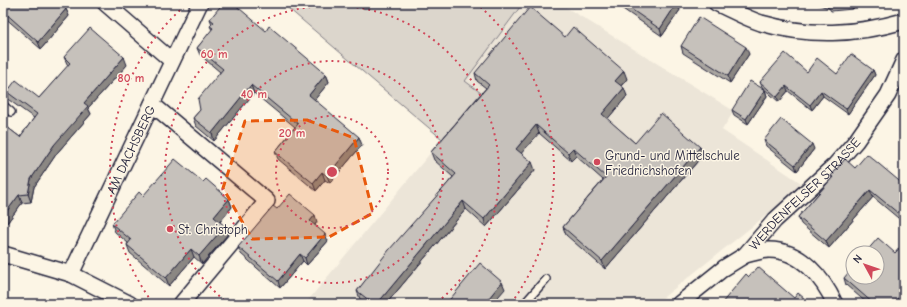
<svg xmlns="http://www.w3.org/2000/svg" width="907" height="307" font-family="'Comic Neue',sans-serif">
<rect width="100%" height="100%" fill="#fcf5e5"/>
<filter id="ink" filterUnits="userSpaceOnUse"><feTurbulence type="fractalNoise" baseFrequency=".025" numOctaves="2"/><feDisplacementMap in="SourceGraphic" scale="8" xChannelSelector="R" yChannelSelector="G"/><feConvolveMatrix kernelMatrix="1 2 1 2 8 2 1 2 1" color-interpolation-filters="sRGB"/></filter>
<g filter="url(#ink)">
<polygon fill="#ece5d8" points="282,3 559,3 734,111 722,130 804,185 655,304 305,304 442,139"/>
<polygon fill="#dcd6cc" stroke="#7f7c84" points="282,3 523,3 465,81 481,93 442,139"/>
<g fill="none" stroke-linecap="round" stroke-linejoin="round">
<g stroke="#22223b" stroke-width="10">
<g id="lane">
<polyline points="3,105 11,112"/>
<polyline points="524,304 546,279"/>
</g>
</g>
<g stroke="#22223b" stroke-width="18">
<g id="street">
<polyline points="105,3 172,61"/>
<path d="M716,3C730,9 745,18 761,23C810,37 855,35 904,21"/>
<polyline points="152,104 267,201 181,304"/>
<polyline points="3,254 71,274 130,304"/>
<path d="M745,255C752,254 761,250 769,250C801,250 823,278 835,304"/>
<path id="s1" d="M71,274L200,3"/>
<path id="s2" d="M679,304L724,268L745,255L775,220L835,165L856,141L888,95L904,60"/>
</g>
</g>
<use href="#lane" stroke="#fcf5e5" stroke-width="7"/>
<use href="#street" stroke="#fcf5e5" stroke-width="15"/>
</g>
<g fill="#aaa6a1" stroke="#22223b">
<polygon points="3,3 66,9 69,16 41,49 3,16"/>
<polygon points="616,3 677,3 680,10 662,36 617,5"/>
<polygon points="813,3 853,3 853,9 831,11 829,8"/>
<polygon points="210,19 266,31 326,74 329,82 314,100 362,145 330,183 325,180 316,191 278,159 275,152 295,127 254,93 214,141 196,126 193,118 200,110 220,72 200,55 197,48 212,30 210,26 212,24"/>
<polygon points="565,37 627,79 621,86 627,96 607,119 635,143 700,147 703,155 605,269 566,235 563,227 603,180 576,156 571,161 539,133 521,153 535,170 486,227 466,209 386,304 367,304 360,299 357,291 453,177 434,160 431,152 486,88 477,81 475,73"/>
<polygon points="681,46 749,54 730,83 683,53"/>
<polygon points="64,57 127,65 88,108 91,114 57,153 34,187 31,202 22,203 7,223 3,219 3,124 20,137 34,118 9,100 7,92 39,98 68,66"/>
<polygon points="873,70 875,75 848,114 823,96 812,110 788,91 779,102 762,87 760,82 807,72 837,74"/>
<polygon points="765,90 767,96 748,124 734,115 732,110"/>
<polygon points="764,140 814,149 797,171 766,146"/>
<polygon points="855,168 904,185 904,223 873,197 829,248 801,224 798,217 832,178 831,176"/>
<polygon points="203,182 229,199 232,207 220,222 228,234 202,264 194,257 169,286 130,253 127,245 128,243 115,232 112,224 143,196"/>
<polygon points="277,209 317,222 315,225 328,241 307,265 303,261 280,288 241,254 238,247"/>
<polygon points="904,243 904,301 902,304 868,304 846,285 844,278 895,253"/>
</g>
<g fill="#8b8783" stroke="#22223b">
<polygon points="677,3 680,10 662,36 660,29"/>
<polygon points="851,3 853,3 853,9"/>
<polygon points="66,9 69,16 41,49 38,42"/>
<polygon points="746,47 749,54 730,83 728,76"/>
<polygon points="124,57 127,65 88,108 91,114 57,153 34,187 31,202 28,194 31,179 54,145 84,103"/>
<polygon points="873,70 875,75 848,114 846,109"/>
<polygon points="624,71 627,79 618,89 615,81"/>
<polygon points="326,74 329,82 312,103 309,95"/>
<polygon points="251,85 254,93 214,141 212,133"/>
<polygon points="786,86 788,91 779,102 777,97"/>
<polygon points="624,88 627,96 605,122 602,114"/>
<polygon points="765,90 767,96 748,124 746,119"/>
<polygon points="821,91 823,96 812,110 810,105"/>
<polygon points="536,125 539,133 519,156 516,149"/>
<polygon points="359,137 362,145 330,183 327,176"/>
<polygon points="812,144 814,149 797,171 795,165"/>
<polygon points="700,147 703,155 605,269 602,261"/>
<polygon points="573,148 576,156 571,161 568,153"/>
<polygon points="532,162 535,170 486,227 484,219"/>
<polygon points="322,172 325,180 316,191 313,183"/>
<polygon points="870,190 873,197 829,248 826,241"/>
<polygon points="19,195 22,203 7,223 4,215"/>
<polygon points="229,199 232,207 217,225 214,217"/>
<polygon points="463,201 466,209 386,304 377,304"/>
<polygon points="315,215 317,222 312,228 310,221"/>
<polygon points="225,226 228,234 202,264 199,256"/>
<polygon points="325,234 328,241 307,265 305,258"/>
<polygon points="191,249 194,257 169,286 166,278"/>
<polygon points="300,254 303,261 280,288 278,281"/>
<polygon points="502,282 505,289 492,304 484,304"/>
<polygon points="904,291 904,301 902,304 893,304"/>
</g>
<g fill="#c6c1bb" stroke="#22223b">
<polygon points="3,3 60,3 66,9 38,42 3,11"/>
<polygon points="223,3 233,3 266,31 269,26 326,74 309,95 359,137 327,176 322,172 313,183 275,152 298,124 251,85 212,133 193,118 200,110 198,99 223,69 197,48 213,28 210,26 214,22 210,19"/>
<polygon points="622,3 677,3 660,29"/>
<polygon points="828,3 845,3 828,4"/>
<polygon points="530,7 565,37 573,27 624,71 615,81 624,88 602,114 635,143 661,113 700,147 602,261 563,227 606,177 573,148 568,153 536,125 516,149 532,162 484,219 463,201 377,304 374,304 357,291 389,250 456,174 431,152 489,85 475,73"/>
<polygon points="699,17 746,47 728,76 681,46"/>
<polygon points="90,28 124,57 84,103 88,106 54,145 31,179 28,194 19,195 4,215 3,214 3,124 20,137 37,114 7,92 16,80 39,98 70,63 64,57"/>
<polygon points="785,53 807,72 817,58 837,74 851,54 873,70 846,109 821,91 810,105 786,86 777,97 760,82"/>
<polygon points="750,81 765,90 746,119 732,110"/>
<polygon points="781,119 812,144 795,165 764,140"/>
<polygon points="867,154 904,185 904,218 870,190 826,241 798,217 833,177 831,176 845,159 855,168"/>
<polygon points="175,159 203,182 206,179 229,199 214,217 225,226 199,256 191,249 166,278 127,245 131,240 112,224 139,192 143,196"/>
<polygon points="290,194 315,215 310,221 325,234 305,258 300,254 278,281 238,247 273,206 277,209"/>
<polygon points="878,238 895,253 904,243 904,291 893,304 874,304 844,278 853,267 853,277 877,277 877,253 865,253"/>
<polygon points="480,263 502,282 484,304 446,304"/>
<polygon points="758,267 794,298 798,293 811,304 721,304 746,274 749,277"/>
</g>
</g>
<path fill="#e8590c" fill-opacity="0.2" stroke="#e8590c" stroke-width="3" stroke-dasharray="8 5" stroke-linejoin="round" d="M307,120L354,138L373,213L329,237L252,239L223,188L245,121Z"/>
<g fill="none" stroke="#d1495b" stroke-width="2" stroke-dasharray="2 4">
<circle cx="332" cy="172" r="56"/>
<circle cx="332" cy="172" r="111"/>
<path d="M229 304A167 167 0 1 1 435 304"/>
<path d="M152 302A222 222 0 0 1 188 3M476 3A222 222 0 0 1 512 302"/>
</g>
<g fill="#d1495b" stroke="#fcf5e5" stroke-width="1.5">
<circle cx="597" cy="162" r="4"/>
<circle cx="170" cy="229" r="4"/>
</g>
<g text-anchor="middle" stroke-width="3" stroke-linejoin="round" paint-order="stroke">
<g font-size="13" fill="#22223b" stroke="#fcf5e5">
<text dy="5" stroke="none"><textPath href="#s1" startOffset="138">AM DACHSBERG</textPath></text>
<text dy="5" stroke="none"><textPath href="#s2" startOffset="168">WERDENFELSER STRASSE</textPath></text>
</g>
<g font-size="13" fill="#22223b" stroke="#fcf5e5" text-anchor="start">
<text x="605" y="160">Grund- und Mittelschule<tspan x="605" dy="15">Friedrichshofen</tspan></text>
<text x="178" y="234">St. Christoph</text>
</g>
</g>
<circle cx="332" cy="172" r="6" fill="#d1495b" stroke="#fcf5e5" stroke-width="2"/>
<g font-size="12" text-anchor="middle" font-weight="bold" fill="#d1495b" stroke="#fcf5e5" stroke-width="3" stroke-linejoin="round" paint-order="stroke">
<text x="214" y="58">60 m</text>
<text x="131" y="82">80 m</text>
<text x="254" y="98">40 m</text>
<text x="292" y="137">20 m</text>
</g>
<rect width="907" height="307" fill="none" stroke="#fcf5e5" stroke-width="16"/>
<rect x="8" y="8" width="891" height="291" fill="none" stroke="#22223b" stroke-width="1.5" filter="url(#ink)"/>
<g transform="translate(865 265) rotate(310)"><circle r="19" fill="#fcf5e5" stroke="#a5a1a1"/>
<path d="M0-3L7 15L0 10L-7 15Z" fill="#d1495b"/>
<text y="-6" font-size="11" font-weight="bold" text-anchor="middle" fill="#22223b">N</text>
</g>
</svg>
